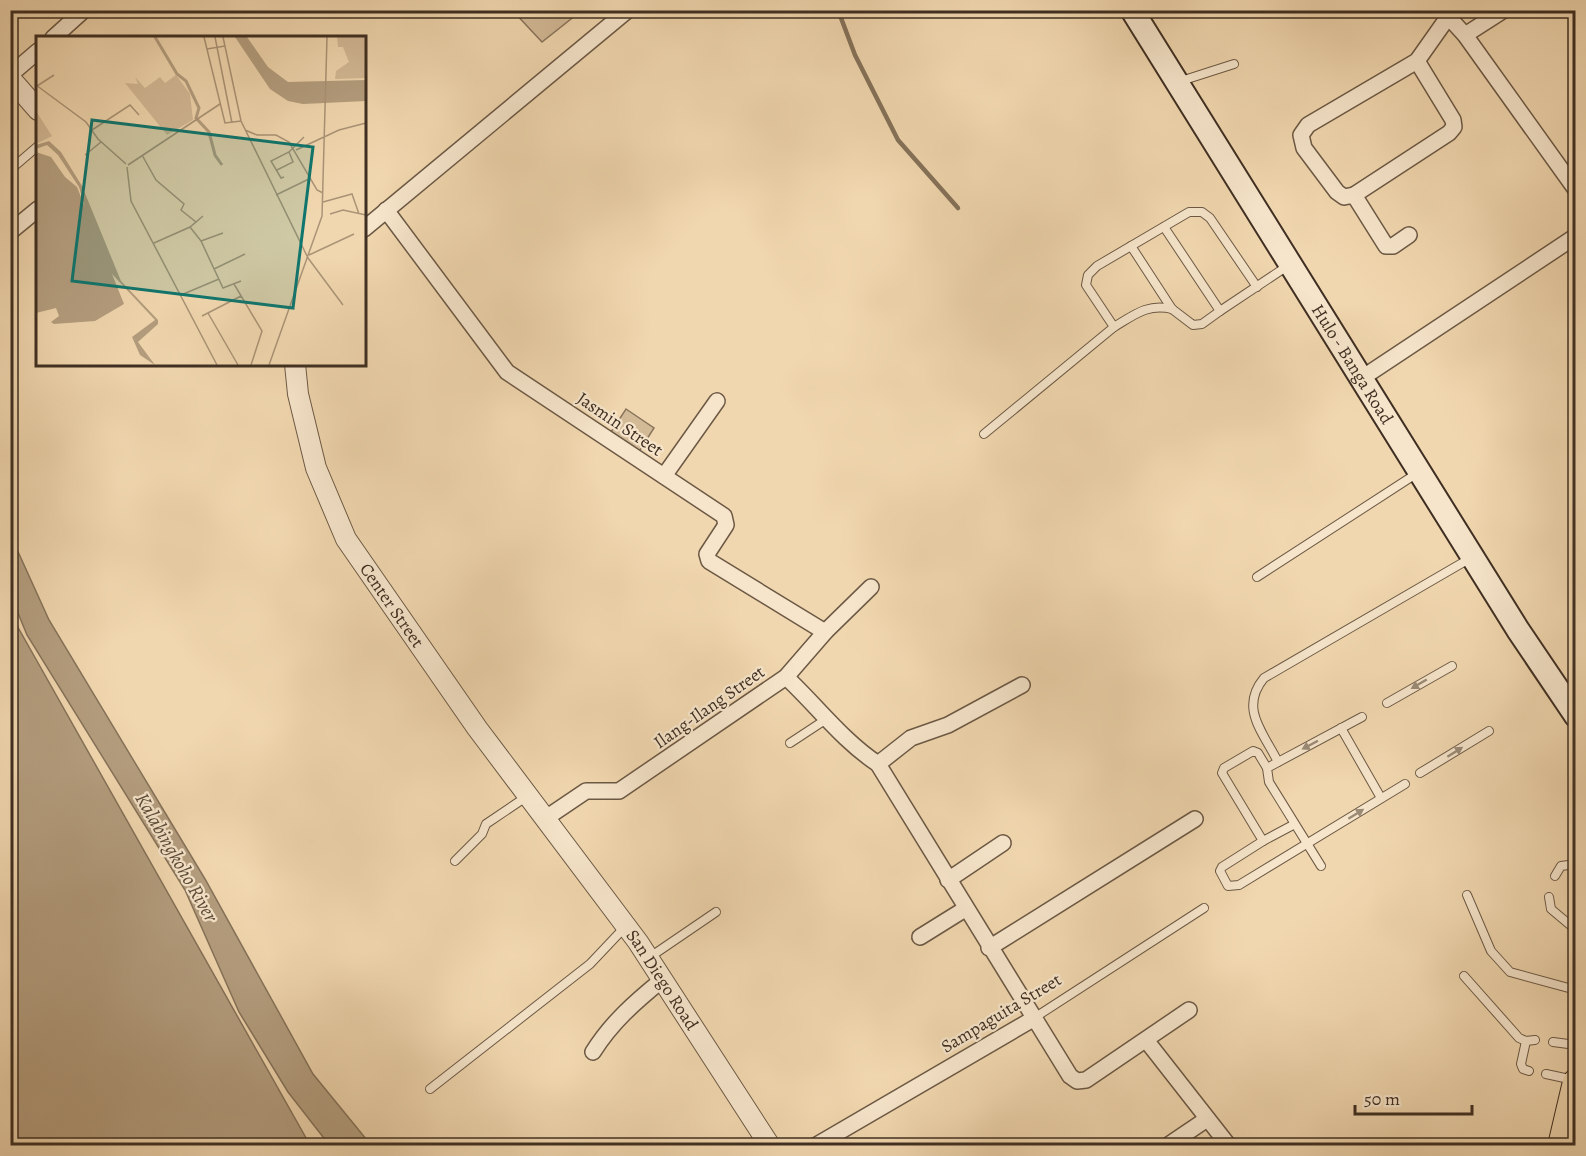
<svg xmlns="http://www.w3.org/2000/svg" width="1586" height="1156" font-family="Alegreya,serif">
<rect width="100%" height="100%" fill="#f1d7af"/>
<filter id="stains"><feTurbulence type="fractalNoise" baseFrequency=".00333" numOctaves="4"/><feColorMatrix values="0 0 0 0 .2 0 0 0 0 .09 0 0 0 0 .02 0 0 0 .5 -.17"/></filter>
<radialGradient id="worn" r=".72"><stop offset=".6" stop-color="#630" stop-opacity="0"/><stop offset="1" stop-color="#630" stop-opacity=".3"/></radialGradient>
<g fill="#d3ba97" stroke="#89745c" stroke-width="1.5">
<polygon points="513,11 581,11 542,42"/>
<polygon points="626,409 654,428 637,455 609,435"/>
</g>
<g fill="#b49e7f" stroke="#85725a" stroke-width="1.5">
<polygon points="10,534 49,620 205,879 313,1074 371,1145 333,1145 323,1137 288,1092 239,1012 185,890 27,635 11,596"/>
<polygon points="11,615 310,1145 11,1145"/>
</g>
<g fill="none" stroke-linecap="round" stroke-linejoin="round">
<polyline stroke="#85725a" stroke-width="4.5" points="838,10 855,55 898,140 958,208"/>
<g stroke="#6c5945" stroke-width="10">
<g id="service">
<polyline points="738,10 738,11"/>
<polyline points="1181,81 1234,64"/>
<polyline points="10,170 38,146"/>
<polyline points="1131,246 1172,309 1193,325 1202,324 1220,311 1164,227"/>
<polyline points="1220,311 1289,265"/>
<path d="M1114,327C1134,315 1148,303 1172,309"/>
<polyline points="984,434 1114,327 1086,285 1088,275 1097,266 1189,212 1202,212 1210,218 1257,287"/>
<polyline points="1257,577 1419,472"/>
<polyline points="1387,703 1452,666"/>
<polyline points="1341,728 1381,798"/>
<polyline points="790,743 828,718"/>
<path d="M1278,762C1263,732 1239,708 1264,678L1469,559"/>
<polyline points="1267,768 1258,753 1253,751 1224,768 1222,773 1263,841 1293,825"/>
<polyline points="1420,773 1489,731"/>
<polyline points="1263,841 1222,867 1220,871 1228,886 1239,885 1405,784"/>
<polyline points="455,861 482,834 486,824 526,797"/>
<polyline points="1321,866 1269,782 1267,768 1362,717"/>
<polyline points="1555,876 1561,866 1576,864"/>
<polyline points="1467,895 1491,951 1510,972 1576,990"/>
<polyline points="1549,897 1551,909 1576,930"/>
<polyline points="650,957 716,912"/>
<polyline points="1464,976 1519,1038 1526,1041"/>
<polyline points="1034,1018 1204,908"/>
<polyline points="1553,1042 1576,1045"/>
<polyline points="1529,1071 1523,1069 1521,1064 1526,1041 1535,1040"/>
<polyline points="1546,1074 1574,1080"/>
<polyline points="430,1089 590,964 625,927"/>
</g>
</g>
<g stroke="#6c5945" stroke-width="18">
<g id="minor">
<polyline points="1442,10 1465,35 1576,190"/>
<polyline points="1465,35 1504,10"/>
<polyline points="53,38 84,10"/>
<polyline points="10,75 38,51"/>
<polyline points="1354,195 1449,133 1454,127 1453,120 1417,61"/>
<polyline points="386,210 507,372 724,516 726,525 707,554 709,561 825,632"/>
<polyline points="364,229 628,10"/>
<polyline points="10,232 38,209"/>
<polyline points="1409,235 1393,246 1386,246 1354,195 1344,197 1337,192 1304,148 1301,135 1308,125 1417,61 1453,10"/>
<polyline points="1362,378 1576,236"/>
<polyline points="664,476 717,401"/>
<path d="M786,677C817,706 843,741 878,764L1070,1076L1077,1081L1086,1080L1189,1010"/>
<polyline points="878,764 911,738 948,725 1022,685"/>
<polyline points="546,818 586,791 619,791 786,677 825,632 871,587"/>
<polyline points="948,880 1003,843"/>
<polyline points="920,937 965,909"/>
<polyline points="989,948 1195,819"/>
<polyline points="1146,1040 1229,1146"/>
<path d="M593,1052C612,1022 635,1002 662,980"/>
<polyline points="815,1146 1033,1019"/>
<polyline points="1167,1146 1207,1119"/>
</g>
</g>
<g stroke="#6c5945" stroke-width="22">
<g id="tertiary">
<polyline points="10,78 38,110"/>
<path id="s1" d="M295,364L298,394L316,468L346,539L477,728L638,942L770,1146"/>
</g>
</g>
<g stroke="#3f2f22" stroke-width="26">
<g id="secondary">
<path id="s2" d="M1132,10L1518,630L1576,716"/>
</g>
</g>
<g stroke="#3f2f22" stroke-width="28">
<polyline id="trunk" points="1561,1146 1576,1082"/>
</g>
<use href="#service" stroke="#f6e5cb" stroke-width="8"/>
<use href="#minor" stroke="#f6e5cb" stroke-width="15"/>
<use href="#tertiary" stroke="#f6e5cb" stroke-width="20"/>
<use href="#secondary" stroke="#f6e5cb" stroke-width="22"/>
<use href="#trunk" stroke="#f1d7af" stroke-width="26"/>
</g>
<defs><path id="oneway-solid" d="M-6-.8H1V-3.2L6.5 0L1 3.2V.8H-6Z" transform="scale(1.5)"/></defs>
<g fill="#9a8a76">
<use href="#oneway-solid" transform="translate(1419 684) rotate(150)"/>
<use href="#oneway-solid" transform="translate(1310 745) rotate(152)"/>
<use href="#oneway-solid" transform="translate(1455 752) rotate(-32)"/>
<use href="#oneway-solid" transform="translate(1356 814) rotate(-32)"/>
</g>
<g text-anchor="middle" stroke-width="4.5" stroke-linejoin="round" paint-order="stroke">
<g font-size="18" fill="#3f2f22" stroke="#f6e5cb">
<text dy="6" stroke="none"><textPath href="#s2" startOffset="417">Hulo - Banga Road</textPath></text>
<text transform="translate(620 424) rotate(34)" y="6">Jasmin Street</text>
<text dy="6" stroke="none"><textPath href="#s1" startOffset="264">Center Street</textPath></text>
<text transform="translate(709 707) rotate(-35)" y="6">Ilang-Ilang Street</text>
<text dy="6" stroke="none"><textPath href="#s1" startOffset="726">San Diego Road</textPath></text>
<text transform="translate(1001 1013) rotate(-31)" y="6">Sampaguita Street</text>
</g>
<g font-size="20" font-style="italic" fill="#5c4b39" stroke="#f6e5cb">
<text transform="translate(177 857) rotate(60)" y="7">Kalabingkoho River</text>
</g>
</g>
<g transform="translate(36 36)">
<rect width="330" height="330" fill="#f1d7af"/>
<path d="M301,1H330V42L299,43L300,35L313,26L307,11H302ZM140,39L154,58L157,84L131,99L89,47L102,48L99,41L109,52L124,41L129,47ZM0,75L16,100L0,108Z" fill="#d3ba97"/>
<path d="M199,1H211L232,31L252,46L330,44V65L267,68L252,65L234,53ZM13,105L25,116L46,150L85,245L122,284V288L102,306L119,329L104,319L96,301L119,284L76,238L88,268L59,285L18,288L15,286L23,280L20,272L0,277V116L15,121L29,141L41,151L49,171L43,151L22,119L11,109L0,113V109Z" fill="#b49e7f"/>
<path fill="none" stroke="#b49e7f" stroke-width="3" d="M119,1L141,38L150,45L163,72L160,82L173,96L179,119L186,129"/>
<path fill="none" stroke="#aa9477" stroke-width="1.5" d="M168,1L189,87L205,85M179,1L196,87M187,1L205,85L272,222M171,13L189,10M0,49L50,86L62,103L90,128M1,50L18,39M56,94L94,69L103,79M209,94L221,99H240L253,106L281,154L287,157M260,114L303,94L330,87M49,119L65,106M106,119L120,144L148,168L145,174L160,186M92,129L184,68M91,131L95,165L181,329M241,134L257,126L253,116M248,141L245,142L235,125L253,116L268,101M240,159L275,142M287,166L316,158L323,178M294,178L307,174L330,179M154,191L165,205L187,252L205,245M165,205L187,197M118,207L154,191L167,180M273,219L318,198M272,222L307,269M178,233L209,218M198,248L226,295L215,329M145,259L183,243M172,277L202,329M166,280L205,260M233,329L286,180L291,1"/>
<path fill="#0f766e" fill-opacity="0.15" stroke="#0f766e" stroke-width="3" d="M56,84L277,111L257,272L36,245Z"/>
<rect width="330" height="330" fill="none" stroke="#3f2f22" stroke-width="3"/>
</g>
<rect width="1586" height="1156" fill="none" stroke="#f1d7af" stroke-width="36"/>
<rect x="12" y="12" width="1562" height="1132" fill="none" stroke="#3f2f22" stroke-width="3"/>
<rect x="18" y="18" width="1550" height="1120" fill="none" stroke="#3f2f22" stroke-width="1.5"/>
<path d="M1355 1105v9h117v-9" fill="none" stroke="#3f2f22" stroke-width="3"/>
<text x="1364" y="1105" font-size="18" fill="#3f2f22" stroke="#f6e5cb" stroke-width="4.5" paint-order="stroke">50 m</text>
<rect width="100%" height="100%" filter="url(#stains)"/>
<rect width="100%" height="100%" fill="url(#worn)"/>
</svg>
